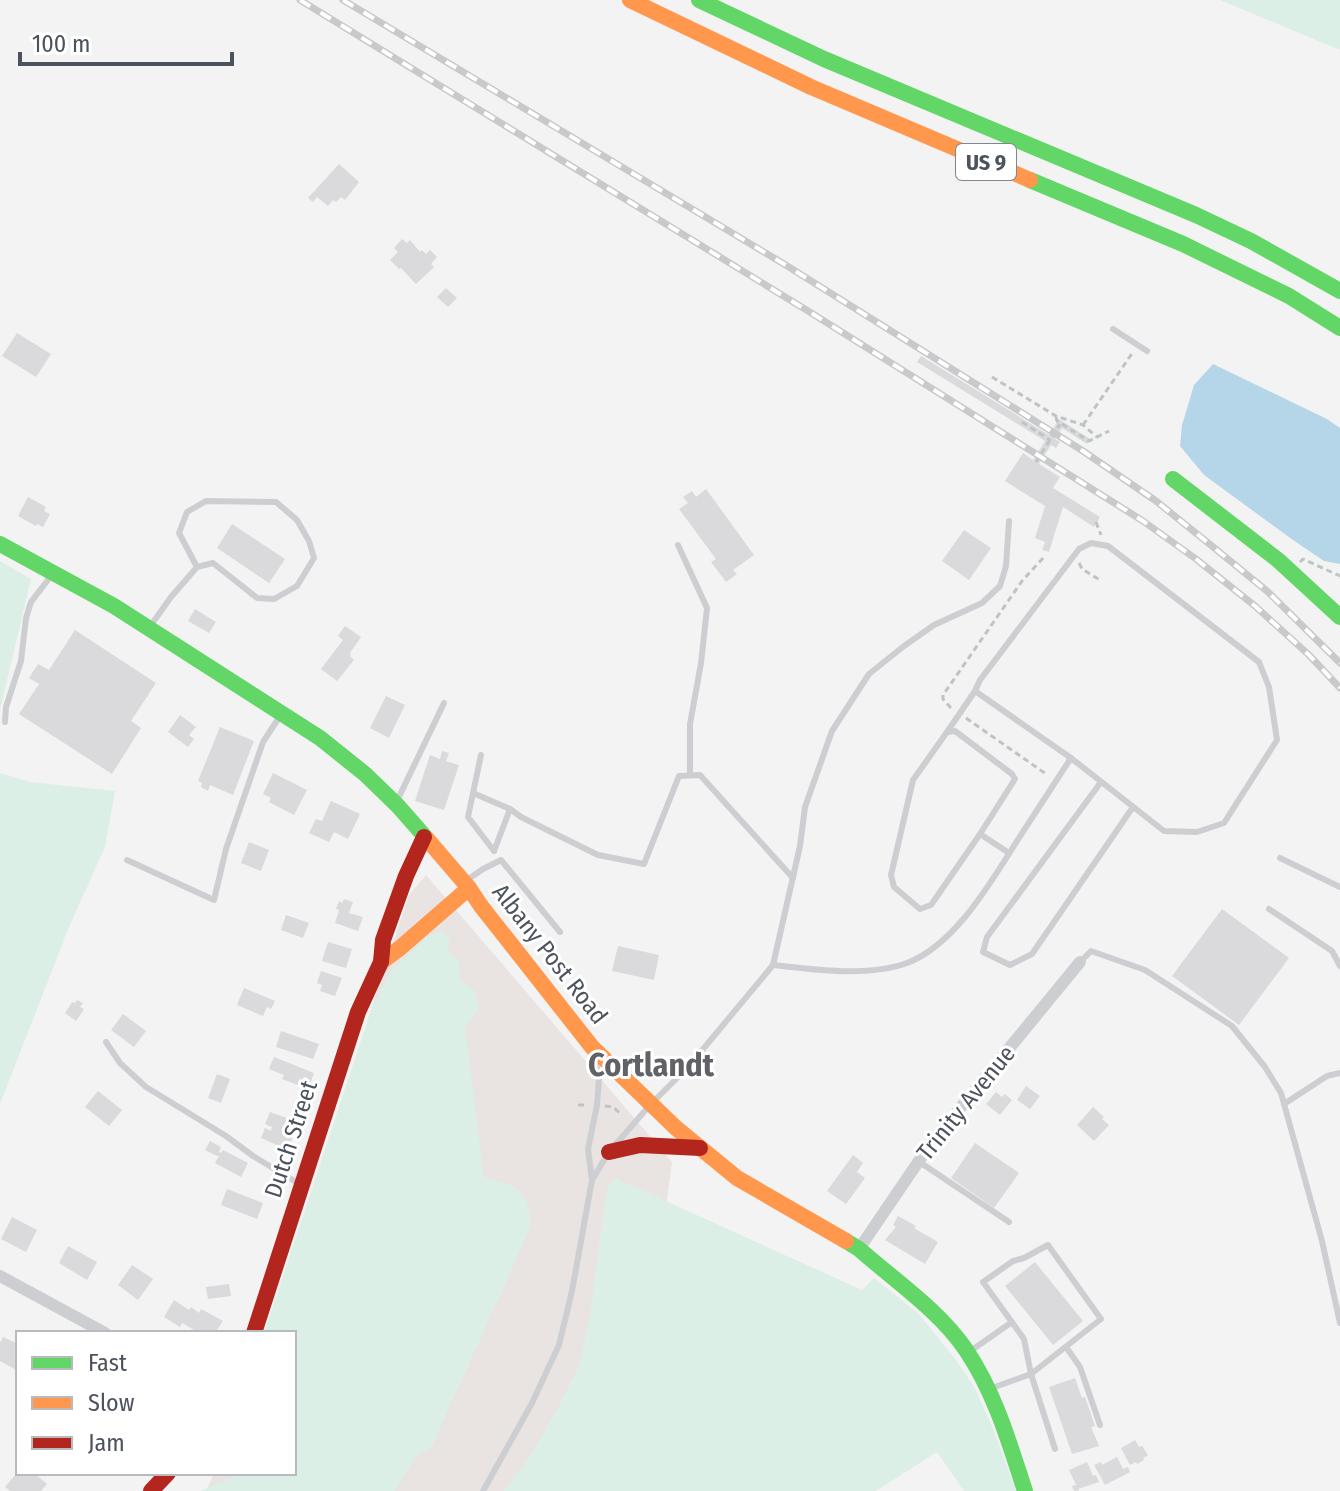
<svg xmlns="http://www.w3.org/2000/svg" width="1340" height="1491" font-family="'Fira Sans Condensed',sans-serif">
<rect width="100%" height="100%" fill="#f4f3f3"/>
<polygon fill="#e9e3e2" points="426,875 672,1162 652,1312 658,1491 206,1491 214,1473 294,1473 294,1333 370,1013 409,895"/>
<g fill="#dcefe6">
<polygon points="1220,0 1340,0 1340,50"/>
<polygon points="0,561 31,579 0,710"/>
<polygon points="0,773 30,782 115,791 105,847 69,927 0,1104"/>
<path d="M441,931L450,938L448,950L459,962L460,979L475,991L479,1009L465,1028L484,1177C517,1187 525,1185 532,1224L432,1446L415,1457L395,1491H200L244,1473H294V1333H264L372,1007L391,971L427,937Z"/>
<polygon points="615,1178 862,1290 874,1278 919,1314 956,1360 975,1388 994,1431 1016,1491 964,1491 937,1452 876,1491 504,1491 530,1456 558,1408 580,1363 590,1314 605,1200 609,1186"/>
</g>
<polygon fill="#b5d6e8" points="1213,364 1327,419 1340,428 1340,564 1324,561 1293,540 1204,475 1180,446 1182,425 1194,385"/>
<g fill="#dadadc">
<polygon points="339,164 359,182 345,200 341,197 336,202 333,200 328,206 317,197 313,202 308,198"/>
<polygon points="402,239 407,243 410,240 420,252 422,250 426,254 430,250 437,257 431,264 434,267 416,284 401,268 399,269 390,260 398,252 394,248"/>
<polygon points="446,288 457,298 448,307 437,297"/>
<polygon points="17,333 51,354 36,377 2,356"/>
<polygon points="921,356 1049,435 1059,419 1090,439 1087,444 1062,428 1055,439 1060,442 1056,448 1051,445 1039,464 1060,477 1053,488 1100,517 1094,527 1063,507 1049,552 1042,550 1045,542 1035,538 1045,506 1005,481 1023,453 1033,460 1045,441 917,362"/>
<polygon points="706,489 754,555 733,570 737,574 726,582 711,562 716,559 679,509 688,503 683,497 692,491 696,497"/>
<polygon points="28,497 46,507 44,511 50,514 43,527 37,524 36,526 18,516"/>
<polygon points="232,524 285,559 269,583 217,548"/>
<polygon points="964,530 991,548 969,580 942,561"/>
<polygon points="195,609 216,622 209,633 188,621"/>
<polygon points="345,626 361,637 350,653 351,654 350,656 354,660 337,681 321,669 343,640 338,636"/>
<polygon points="75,630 156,683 131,721 141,728 112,774 19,714 39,684 29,678 38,664 49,670"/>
<polygon points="386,696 405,705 389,738 370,728"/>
<polygon points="180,715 196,727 189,735 194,739 188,747 168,732"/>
<polygon points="220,727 254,741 233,795 210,785 208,791 201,787 202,783 198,781"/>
<polygon points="442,751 449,753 446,761 459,765 444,810 415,801 430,755 440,759"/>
<polygon points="273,773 307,790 294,815 269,802 271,798 263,794"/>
<polygon points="331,801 360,814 348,839 334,832 329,842 309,833 316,819 322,821"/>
<polygon points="249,842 269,850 261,871 241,863"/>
<polygon points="344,899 353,902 349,913 363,917 358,931 335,923 339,910 336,909 339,901 342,903"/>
<polygon points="1222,909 1289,958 1239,1025 1172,976"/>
<polygon points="286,915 309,923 303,938 281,930"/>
<polygon points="328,942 352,949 346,968 322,961"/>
<polygon points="618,946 659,955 654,980 612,971"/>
<polygon points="321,971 342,978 335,996 320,991 322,985 317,983"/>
<polygon points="244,988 275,1001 271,1009 267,1007 263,1016 237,1005"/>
<polygon points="77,1000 83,1003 80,1007 84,1009 76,1021 65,1013 72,1002 75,1003"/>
<polygon points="123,1014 146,1031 134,1047 111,1030"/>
<polygon points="281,1031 319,1044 313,1059 276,1047"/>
<polygon points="274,1057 314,1073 308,1089 282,1079 284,1075 269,1069"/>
<polygon points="217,1074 230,1079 221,1103 208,1098"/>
<polygon points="1026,1086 1040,1096 1030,1109 1017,1100"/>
<polygon points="98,1091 122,1110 109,1126 85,1107"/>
<polygon points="996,1092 1002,1097 1005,1094 1012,1100 1000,1115 986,1104"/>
<polygon points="1093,1107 1104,1117 1102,1119 1109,1125 1094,1141 1077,1125"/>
<polygon points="270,1112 298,1122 288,1150 261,1138 265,1128 271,1131 272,1127 265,1124"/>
<polygon points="210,1141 221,1147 219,1152 221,1153 223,1150 248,1163 241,1177 215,1163 219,1156 217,1156 205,1150"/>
<polygon points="975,1143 1019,1173 994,1208 951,1178"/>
<polygon points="853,1155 863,1163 857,1172 865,1178 846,1204 827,1191"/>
<polygon points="227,1189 263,1203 257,1219 221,1205"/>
<polygon points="898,1216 916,1226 914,1228 938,1242 925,1264 885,1240 896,1227 893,1225"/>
<polygon points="12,1217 37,1230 26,1252 1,1239"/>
<polygon points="68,1246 97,1262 87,1280 59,1263"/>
<polygon points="1035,1262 1083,1321 1053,1345 1005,1286"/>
<polygon points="132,1265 153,1279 138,1300 118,1285"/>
<polygon points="229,1284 231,1296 208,1299 206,1287"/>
<polygon points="174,1300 189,1310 191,1307 199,1313 201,1309 223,1321 215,1333 208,1333 203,1330 202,1333 199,1333 182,1323 180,1327 164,1317"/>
<polygon points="3,1337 18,1344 18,1371 0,1361 0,1343"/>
<polygon points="1075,1378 1082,1398 1085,1397 1095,1426 1091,1427 1099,1446 1072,1454 1049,1387"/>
<polygon points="1135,1440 1139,1447 1142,1446 1148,1455 1143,1458 1144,1460 1137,1464 1136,1462 1130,1465 1121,1448"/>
<polygon points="1117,1457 1123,1469 1128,1467 1130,1472 1105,1485 1094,1465 1101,1462 1102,1465"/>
<polygon points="1087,1462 1093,1476 1096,1475 1099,1482 1078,1489 1079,1491 1074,1491 1072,1486 1076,1485 1069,1470"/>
<polygon points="17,1473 34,1473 47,1484 41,1491 10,1491 5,1487"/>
</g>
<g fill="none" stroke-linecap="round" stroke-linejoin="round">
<g stroke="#bdc5c4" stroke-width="3" stroke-dasharray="6 4" stroke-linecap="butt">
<polyline points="992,377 1056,416 1083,425 1097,437"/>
<polyline points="1056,417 1057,421 1089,441 1109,431"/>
<polyline points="1022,422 1050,440"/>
<polyline points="1083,425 1133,352"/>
<polyline points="1036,462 1060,424"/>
<polyline points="1096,522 1101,535"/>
<polyline points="1300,562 1303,559 1340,576"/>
<polyline points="1079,563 1082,569 1100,580"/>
<polyline points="951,708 943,699 943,695 1022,581 1044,557"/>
<polyline points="966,718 1046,774"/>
<polyline points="578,1105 588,1105"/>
<polyline points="605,1106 613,1107 622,1115"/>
</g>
<g stroke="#cdced1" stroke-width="6">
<polyline points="1113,329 1147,351"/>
<polygon points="1091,543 1108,546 1259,662 1269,687 1277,740 1224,823 1197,832 1164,831 1071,758 975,691 980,680 1079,549"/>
<polyline points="678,545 707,608 701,663 690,724 690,775"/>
<polyline points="149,628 171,597 197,567 213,563 257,598 274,599 297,586 314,558 309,541 297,520 276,502 206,501 187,512 179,533 197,567"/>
<polyline points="5,722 6,707 21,661 26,618 31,602 51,576"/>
<polyline points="947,732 975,691"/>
<polyline points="481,755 468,817 494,851"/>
<polyline points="1101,782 987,937 983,952 1010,965 1032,954 1133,807"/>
<polyline points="473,793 510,809"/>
<polyline points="397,801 444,703"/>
<polyline points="980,834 1015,779 1012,774 955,731 947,732 913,780 891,875 894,887 920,909 931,905 980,834 1009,853"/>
<polyline points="494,851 510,809 521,817 598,855 644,864 679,776 700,775 793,878"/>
<polyline points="1280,858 1340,887"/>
<polyline points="127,860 214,900 226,849 263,742 280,716"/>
<polyline points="467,880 483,869 501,860 560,932"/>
<polyline points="1269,909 1332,951 1340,966"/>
<polyline points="1080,962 1091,951 1145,970 1232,1026 1265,1067 1281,1093 1322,1241 1340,1323"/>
<polyline points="773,965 800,846 805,807 832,731 869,674 904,646 934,625 982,603 1000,586 1006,566 1009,521"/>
<polyline points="106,1042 120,1063 146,1087 226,1136 253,1156 301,1185"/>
<polyline points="1284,1104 1327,1076 1340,1073"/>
<polyline points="918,1161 1009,1222"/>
<polyline points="592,1180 588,1149 597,1105 599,1079 594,1053"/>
<polygon points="1048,1245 1101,1319 1031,1374 1024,1339 983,1282 1013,1261 1024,1258"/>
<polyline points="1066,1347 1080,1367 1100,1425"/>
<polyline points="969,1352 1012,1322"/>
<polyline points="992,1388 1031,1374 1055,1449"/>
<path d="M483,1491L532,1403L559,1345L572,1291L592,1180L609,1152L650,1105L689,1066L773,965C814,970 868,977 907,963C955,945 991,882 1017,841C1035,813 1053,786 1071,758"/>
</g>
<g stroke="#cdced1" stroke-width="12">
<polyline points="859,1249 929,1146 1080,962"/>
<polyline points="0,1276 105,1333"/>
</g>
<g stroke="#63d668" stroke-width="16">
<polyline points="699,0 824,59 1196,215 1251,241 1340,291"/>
<polyline points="1030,180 1183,244 1289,296 1340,328"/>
<polyline points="1173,479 1278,560 1340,617"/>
<polyline points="0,544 114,606 320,738 365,774 398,806 427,839"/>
<path d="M846,1241L859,1249C894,1280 940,1311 966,1350C995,1393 1009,1442 1025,1491"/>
</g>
<g stroke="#ff974d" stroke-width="16">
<polyline points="630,0 811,87 1030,180"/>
<polyline points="427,839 469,888 481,906 592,1047 676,1128 737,1178 846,1241"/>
<polyline points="381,962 400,948 469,888"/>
</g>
<g stroke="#b3261e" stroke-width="16">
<polyline points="609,1152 640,1145 700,1148"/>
<polyline points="254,1333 358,1012 381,962 383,940 406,876 424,837"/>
<polyline points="151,1491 168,1473"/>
</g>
<g stroke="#c8c9cb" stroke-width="7">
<g id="rail">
<polyline points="300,0 813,314 1143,521 1196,559 1255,606 1309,655 1340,688"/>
<polyline points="343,0 784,264 1083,451 1156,501 1207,542 1267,591 1340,663"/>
</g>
</g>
<use href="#rail" stroke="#fff" stroke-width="4" stroke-dasharray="12" stroke-linecap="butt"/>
</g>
<g text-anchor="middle" stroke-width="6" stroke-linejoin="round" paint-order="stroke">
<rect fill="#fff" stroke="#82878e" stroke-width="2" x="956" y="144" width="60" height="36" rx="6"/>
<g font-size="22" font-weight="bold" fill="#4c535e">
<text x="986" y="170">US 9</text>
</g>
<g font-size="24" fill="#4c535e" stroke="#fff">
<text transform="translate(550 954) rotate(52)" y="8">Albany Post Road</text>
<text transform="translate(966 1103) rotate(-51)" y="8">Trinity Avenue</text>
<text transform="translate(291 1139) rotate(-72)" y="8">Dutch Street</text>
</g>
<g font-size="32" font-weight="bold" fill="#606267" stroke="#fff">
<text x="651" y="1076">Cortlandt</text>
</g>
</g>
<rect x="16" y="1331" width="280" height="144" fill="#ffffff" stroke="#b7babf" stroke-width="2"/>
<rect x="32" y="1357" width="40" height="12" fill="#63d668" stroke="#b7babf" stroke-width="2"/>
<text x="88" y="1371" font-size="24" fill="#4c535e">Fast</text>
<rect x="32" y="1397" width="40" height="12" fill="#ff974d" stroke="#b7babf" stroke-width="2"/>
<text x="88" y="1411" font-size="24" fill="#4c535e">Slow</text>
<rect x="32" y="1437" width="40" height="12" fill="#b3261e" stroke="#b7babf" stroke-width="2"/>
<text x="88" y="1451" font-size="24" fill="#4c535e">Jam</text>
<path d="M20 52v12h212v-12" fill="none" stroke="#4c535e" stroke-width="4"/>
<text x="32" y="52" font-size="24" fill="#4c535e" stroke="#ffffff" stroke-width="6" paint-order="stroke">100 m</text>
</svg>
